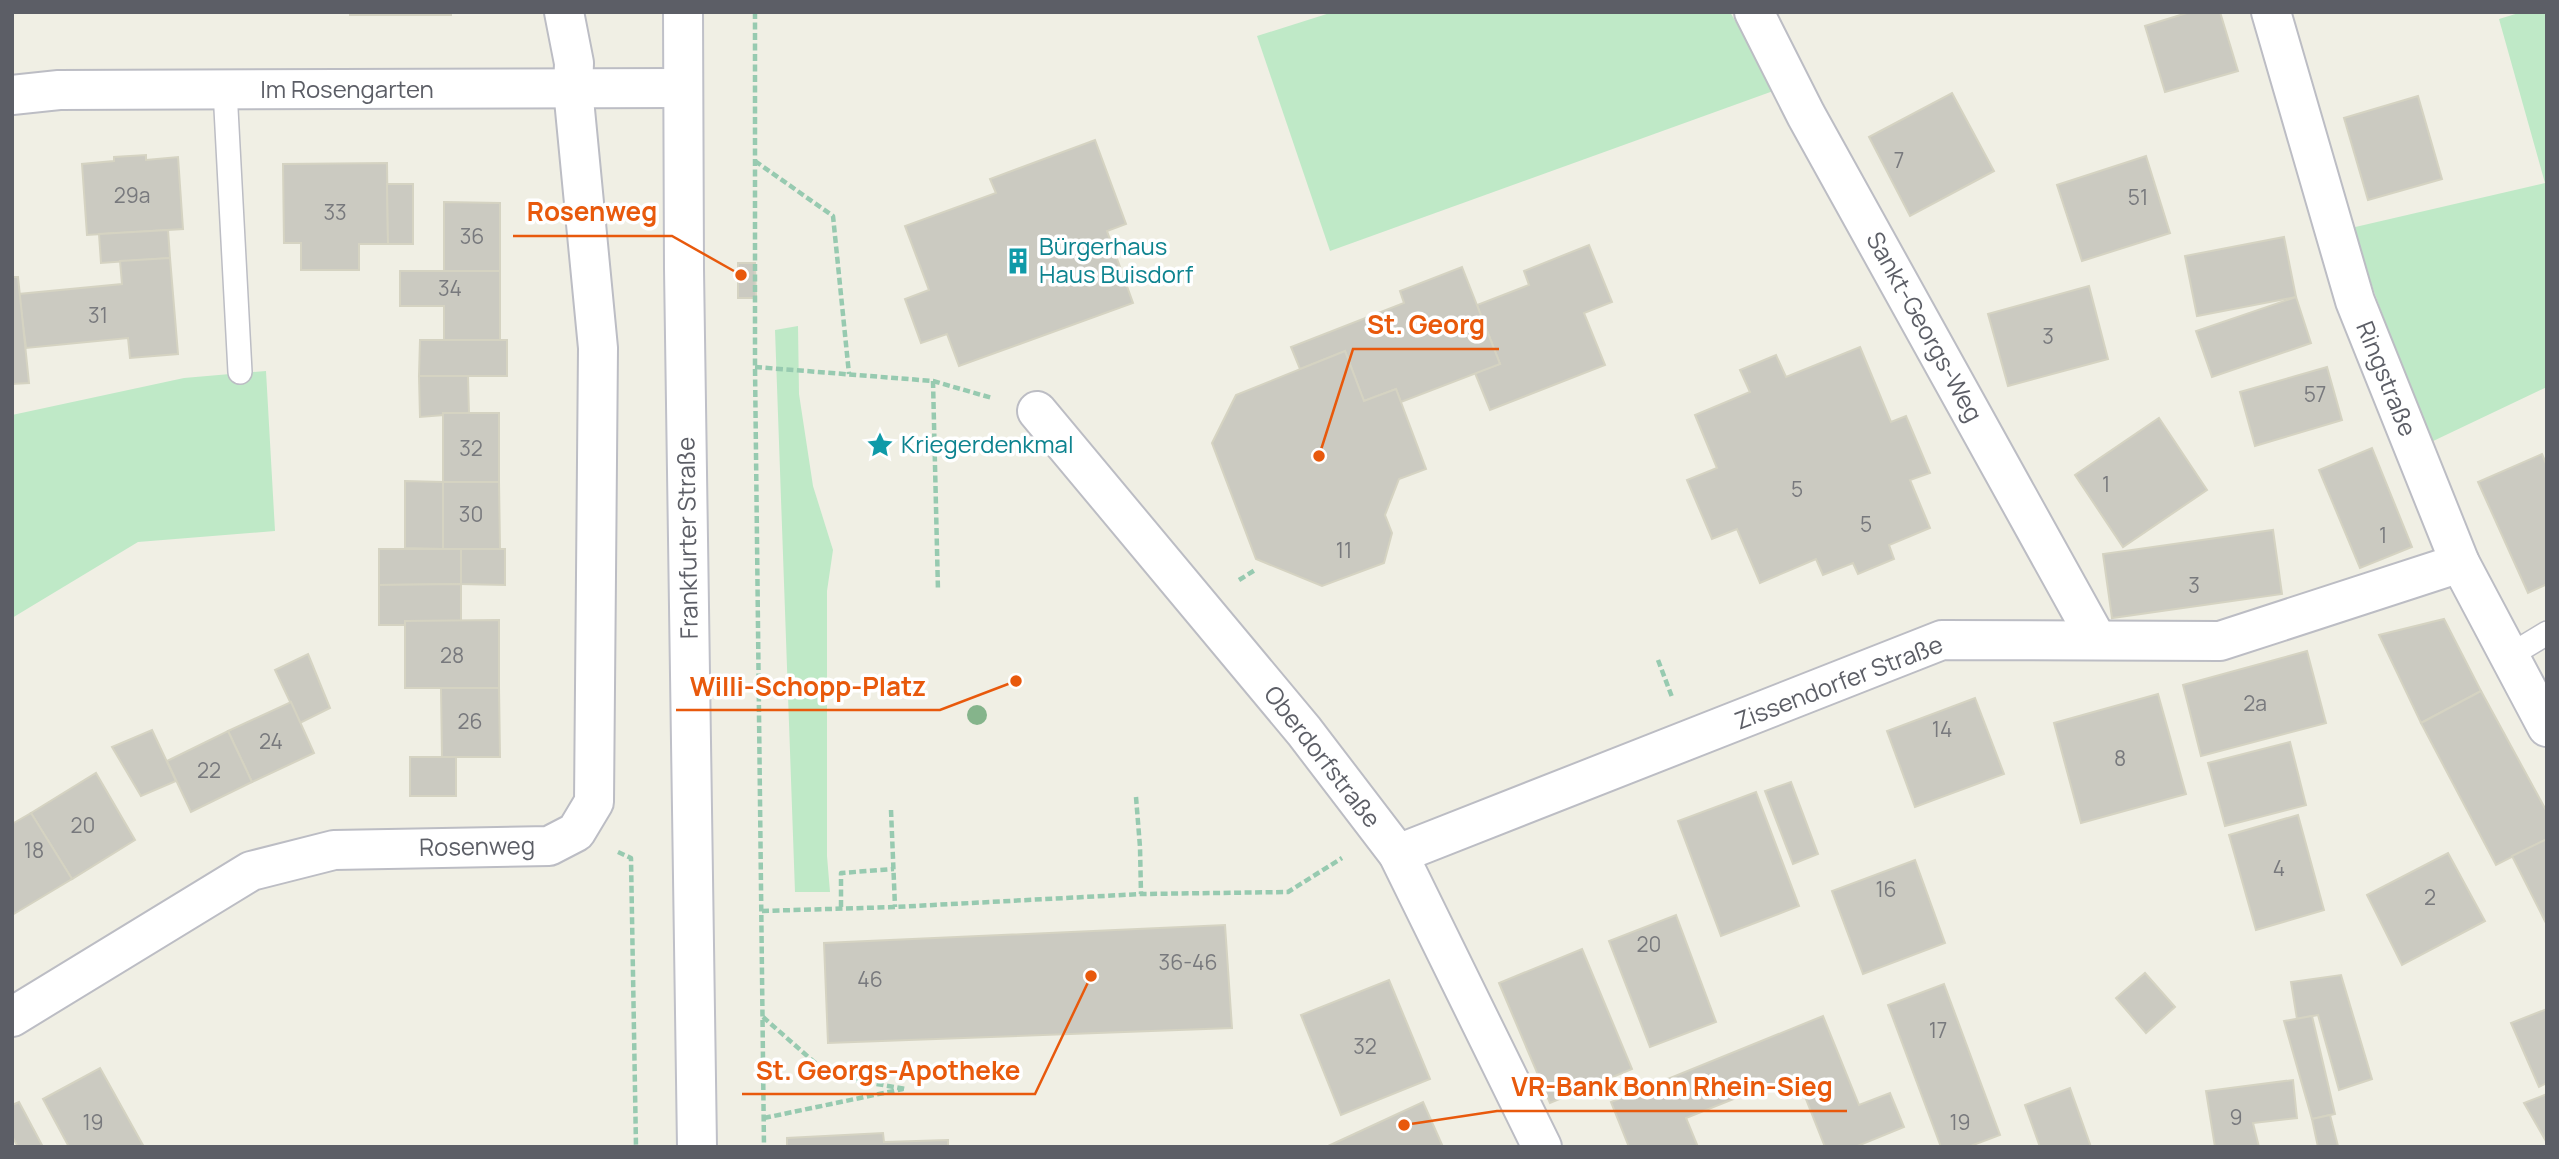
<svg xmlns="http://www.w3.org/2000/svg" width="2559" height="1159" font-family="Manrope,sans-serif">
<rect width="100%" height="100%" fill="#f0efe4"/>
<g fill="#bfe9c7">
<polygon points="1333,12 1730,12 1776,90 1330,251 1257,36"/>
<polygon points="2522,12 2547,12 2547,387 2429,443 2351,228 2545,183 2499,19"/>
<polygon points="798,326 799,394 813,486 833,550 827,591 827,856 830,892 795,892 775,330"/>
<polygon points="266,371 275,531 138,542 12,618 12,415 184,378"/>
</g>
<g fill="#cbcac1" stroke="#d5d3c2" stroke-width="2">
<polygon points="350,12 399,12 400,15 350,15"/>
<polygon points="399,12 451,12 451,15 400,15"/>
<polygon points="2190,12 2220,12 2238,71 2165,92 2145,26"/>
<polygon points="1952,93 1994,171 1910,216 1869,137"/>
<polygon points="2418,96 2442,179 2368,200 2344,118"/>
<polygon points="1095,140 1126,224 1107,231 1133,303 959,366 947,334 921,343 905,299 929,290 905,226 996,193 990,179"/>
<polygon points="146,155 146,160 178,157 183,229 87,235 82,164 114,161 114,157"/>
<polygon points="2146,156 2170,233 2082,261 2057,185"/>
<polygon points="387,163 388,244 359,244 359,270 301,270 301,243 284,243 283,164"/>
<polygon points="387,184 413,184 413,244 388,244"/>
<polygon points="444,202 500,203 500,271 444,272"/>
<polygon points="168,230 170,258 101,263 99,234"/>
<polygon points="2284,237 2296,297 2197,316 2185,256"/>
<polygon points="1589,245 1612,302 1584,313 1605,365 1490,410 1475,373 1500,364 1477,305 1529,285 1524,271"/>
<polygon points="170,258 178,354 130,358 128,338 26,348 19,294 122,284 120,261"/>
<polygon points="738,263 755,263 756,298 738,298"/>
<polygon points="1462,267 1500,364 1401,402 1396,389 1364,401 1345,351 1300,369 1291,347 1404,303 1400,291"/>
<polygon points="400,271 500,271 500,340 444,340 444,306 400,306"/>
<polygon points="12,277 18,277 29,383 12,384"/>
<polygon points="2089,286 2108,359 2008,386 1988,314"/>
<polygon points="2296,297 2311,343 2212,377 2196,331"/>
<polygon points="420,340 507,340 507,376 419,376"/>
<polygon points="1860,347 1891,422 1906,416 1930,473 1910,480 1930,528 1889,545 1894,559 1858,574 1853,563 1823,575 1816,559 1760,583 1737,529 1712,539 1687,480 1717,468 1695,415 1750,392 1740,370 1776,355 1786,377"/>
<polygon points="1345,351 1364,401 1396,389 1426,469 1399,479 1385,515 1392,533 1384,563 1322,586 1256,559 1212,443 1236,395"/>
<polygon points="2327,367 2342,420 2255,446 2240,392"/>
<polygon points="419,376 468,376 469,413 420,417"/>
<rect x="443" y="413" width="56" height="69"/>
<polygon points="2159,418 2207,490 2123,547 2075,475"/>
<polygon points="2372,448 2412,547 2360,568 2319,470"/>
<polygon points="2542,454 2547,466 2547,584 2528,593 2478,482"/>
<polygon points="405,481 443,482 443,549 405,548"/>
<polygon points="443,482 499,482 500,549 443,549"/>
<polygon points="2273,530 2282,594 2112,618 2103,554"/>
<polygon points="379,549 461,549 461,584 379,585"/>
<polygon points="461,549 505,549 505,585 461,584"/>
<polygon points="461,584 461,621 405,621 405,625 379,625 379,585"/>
<polygon points="2444,619 2481,691 2421,723 2379,635"/>
<polygon points="499,620 499,688 405,688 405,621"/>
<polygon points="2307,651 2326,723 2201,756 2183,685"/>
<polygon points="308,654 330,708 300,723 275,670"/>
<polygon points="441,688 499,688 500,757 442,757"/>
<polygon points="2481,691 2547,812 2547,839 2496,865 2421,723"/>
<polygon points="2158,694 2186,794 2081,823 2054,723"/>
<polygon points="1975,698 2004,774 1915,807 1887,731"/>
<polygon points="291,702 314,753 252,782 228,731"/>
<polygon points="152,730 176,781 141,796 112,747"/>
<polygon points="228,731 252,782 191,812 167,761"/>
<polygon points="2290,742 2306,805 2225,826 2208,763"/>
<rect x="410" y="757" width="46" height="39"/>
<polygon points="96,773 135,840 72,879 31,813"/>
<polygon points="1791,782 1818,854 1793,864 1765,791"/>
<polygon points="1756,792 1799,906 1721,936 1678,821"/>
<polygon points="31,813 72,879 12,915 12,824"/>
<polygon points="2298,815 2324,910 2256,930 2229,835"/>
<polygon points="2547,839 2547,925 2512,856"/>
<polygon points="2448,853 2485,921 2402,965 2367,895"/>
<polygon points="1915,860 1945,943 1863,974 1832,891"/>
<polygon points="1676,915 1716,1022 1650,1047 1609,941"/>
<polygon points="1225,925 1232,1028 828,1043 824,943"/>
<polygon points="1582,949 1632,1069 1550,1103 1499,983"/>
<polygon points="2145,973 2175,1007 2146,1033 2116,998"/>
<polygon points="2341,975 2372,1079 2339,1090 2318,1015 2297,1019 2291,982"/>
<polygon points="1389,980 1430,1079 1341,1115 1301,1015"/>
<polygon points="1944,984 2000,1135 1968,1147 1941,1147 1888,1005"/>
<polygon points="2547,1009 2547,1083 2539,1087 2511,1023"/>
<polygon points="1823,1016 1859,1105 1890,1093 1904,1127 1855,1147 1825,1147 1796,1074 1686,1118 1698,1147 1629,1147 1611,1102"/>
<polygon points="2312,1016 2335,1114 2312,1119 2284,1021"/>
<polygon points="100,1068 144,1147 69,1147 43,1099"/>
<polygon points="2293,1080 2297,1118 2253,1123 2259,1147 2215,1147 2206,1091"/>
<polygon points="2070,1088 2091,1147 2040,1147 2025,1105"/>
<polygon points="2547,1094 2547,1143 2524,1103"/>
<polygon points="19,1102 43,1147 18,1147 12,1136 12,1105"/>
<polygon points="1423,1102 1443,1147 1326,1147"/>
<polygon points="2330,1115 2338,1146 2318,1147 2312,1119"/>
<polygon points="883,1133 884,1142 948,1140 948,1147 787,1147 787,1138"/>
</g>
<g fill="none" stroke-linecap="round" stroke-linejoin="round">
<g stroke="#bcbdc4" stroke-width="26">
<g id="lane">
<polyline points="225,90 240,372"/>
<polyline points="2509,656 2547,633"/>
</g>
</g>
<g stroke="#bcbdc4" stroke-width="42">
<g id="street">
<polyline points="1754,12 1806,115 2097,640"/>
<polyline points="2271,12 2355,301 2460,563 2547,727"/>
<polyline points="12,95 59,90 682,88"/>
<polyline points="1037,411 1304,731 1398,854 1542,1147"/>
<polyline points="1398,854 1942,640 2220,641 2460,563"/>
<polyline points="12,1017 251,871 334,850 549,846 576,832 594,802 598,348 573,89 574,63 564,12"/>
</g>
</g>
<g stroke="#bfc0c8" stroke-width="42">
<polyline id="secondary" points="683,12 684,269 697,1147"/>
</g>
<g stroke="#97cab0" stroke-width="4.5" stroke-dasharray="7 3.5" stroke-linecap="butt">
<polyline points="755,12 755,367 764,1147"/>
<polyline points="755,161 833,216 849,374"/>
<polyline points="755,367 933,381 992,398"/>
<polyline points="933,381 938,591"/>
<polyline points="1239,580 1255,570"/>
<polyline points="1658,660 1672,697"/>
<polyline points="1136,797 1140,847 1141,894"/>
<polyline points="891,810 895,907"/>
<polyline points="618,852 631,858 636,1147"/>
<polyline points="841,907 841,873 894,869"/>
<polyline points="762,911 895,907 1141,894 1288,892 1342,858"/>
<polyline points="763,1017 830,1076 906,1089"/>
<polyline points="764,1118 903,1089"/>
</g>
<use href="#lane" stroke="#fff" stroke-width="23"/>
<use href="#street" stroke="#fff" stroke-width="38"/>
<use href="#secondary" stroke="#fff" stroke-width="38"/>
</g>
<circle fill="#85b48b" cx="977" cy="715" r="10"/>
<defs>
<g id="building-bare" transform="scale(2.1)"><path d="M-4-6H4V6H1V3H-1V6H-4ZM-2.5-4.3h1.7v1.8h-1.7ZM.8-4.3h1.7v1.8H.8ZM-2.5-1h1.7V.8h-1.7ZM.8-1h1.7V.8H.8Z" fill="#0f9aa8" stroke="#fff" stroke-width="2.5" paint-order="stroke"/></g>
<g id="sight-bare" transform="scale(2.1)"><path d="M0-6L1.8-2.2L6-1.7L2.9 1.2L3.7 5.4L0 3.3L-3.7 5.4L-2.9 1.2L-6-1.7L-1.8-2.2Z" fill="#0f9aa8" stroke="#fff" stroke-width="2.5" paint-order="stroke"/></g>
</defs>
<g fill-rule="evenodd">
<use href="#building-bare" x="1018" y="261"/>
<use href="#sight-bare" x="880" y="445"/>
</g>
<g text-anchor="middle" stroke-width="7" stroke-linejoin="round" paint-order="stroke">
<g font-size="21" fill="#78797d">
<text x="1899" y="168">7</text>
<text x="132" y="203">29a</text>
<text x="2138" y="205">51</text>
<text x="335" y="220">33</text>
<text x="472" y="244">36</text>
<text x="450" y="296">34</text>
<text x="98" y="323">31</text>
<text x="2048" y="344">3</text>
<text x="2315" y="402">57</text>
<text x="471" y="456">32</text>
<text x="2106" y="492">1</text>
<text x="1797" y="497">5</text>
<text x="471" y="522">30</text>
<text x="1866" y="532">5</text>
<text x="2383" y="543">1</text>
<text x="1344" y="558">11</text>
<text x="2194" y="593">3</text>
<text x="452" y="663">28</text>
<text x="2255" y="711">2a</text>
<text x="470" y="729">26</text>
<text x="1942" y="737">14</text>
<text x="271" y="749">24</text>
<text x="2120" y="766">8</text>
<text x="209" y="778">22</text>
<text x="83" y="833">20</text>
<text x="34" y="858">18</text>
<text x="2279" y="876">4</text>
<text x="1886" y="897">16</text>
<text x="2430" y="905">2</text>
<text x="1649" y="952">20</text>
<text x="1188" y="970">36-46</text>
<text x="870" y="987">46</text>
<text x="1938" y="1038">17</text>
<text x="1365" y="1054">32</text>
<text x="2236" y="1125">9</text>
<text x="93" y="1130">19</text>
<text x="1960" y="1130">19</text>
</g>
<g font-size="24" fill="#5c5e66" stroke="#fff">
<text x="347" y="98">Im Rosengarten</text>
<text transform="translate(1924 327) rotate(61)" y="8">Sankt-Georgs-Weg</text>
<text transform="translate(2386 379) rotate(68)" y="8">Ringstraße</text>
<text transform="translate(688 538) rotate(-91)" y="8">Frankfurter Straße</text>
<text transform="translate(1839 683) rotate(-21)" y="8">Zissendorfer Straße</text>
<text transform="translate(1322 757) rotate(52)" y="8">Oberdorfstraße</text>
<text transform="translate(477 847) rotate(-1)" y="8">Rosenweg</text>
</g>
<g font-size="24" fill="#0d838f" stroke="#fff" text-anchor="start">
<text x="1039" y="255">Bürgerhaus<tspan x="1039" dy="28">Haus Buisdorf</tspan></text>
<text x="901" y="453">Kriegerdenkmal</text>
</g>
</g>
<path fill="none" stroke="#e8590c" stroke-width="2.5" d="M741 275L672 236H513M1319 456L1353 349H1499M1016 681L940 710H676M1091 976L1035 1094H742M1404 1125L1497 1111H1847"/>
<g fill="#e8590c" stroke="#fff" stroke-width="2.5">
<circle cx="741" cy="275" r="7"/>
<circle cx="1319" cy="456" r="7"/>
<circle cx="1016" cy="681" r="7"/>
<circle cx="1091" cy="976" r="7"/>
<circle cx="1404" cy="1125" r="7"/>
</g>
<g font-size="26" text-anchor="middle" font-weight="bold" fill="#e8590c" stroke="#fff" stroke-width="7" stroke-linejoin="round" paint-order="stroke">
<text x="592" y="221">Rosenweg</text>
<text x="1426" y="334">St. Georg</text>
<text x="808" y="696">Willi-Schopp-Platz</text>
<text x="888" y="1080">St. Georgs-Apotheke</text>
<text x="1672" y="1096">VR-Bank Bonn Rhein-Sieg</text>
</g>
<rect width="2559" height="1159" fill="none" stroke="#5c5e66" stroke-width="28"/>
</svg>
